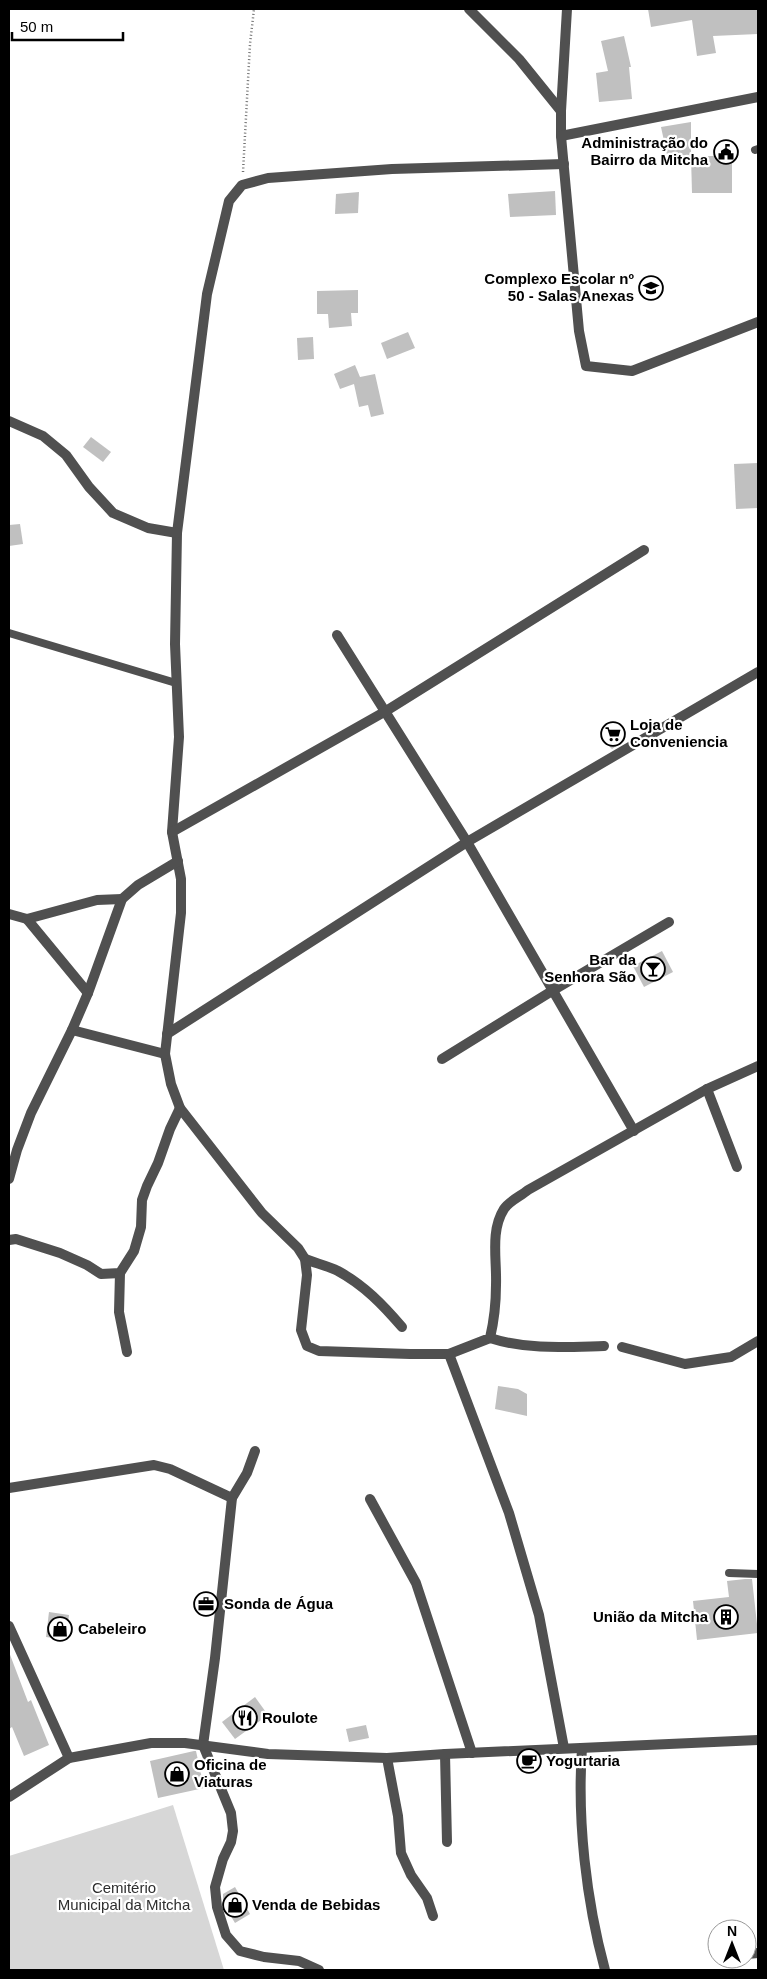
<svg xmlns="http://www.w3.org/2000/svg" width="767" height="1979" font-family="Arial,sans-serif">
<rect width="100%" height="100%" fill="#fff"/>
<polygon fill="#d7d7d7" points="173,1805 224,1970 9,1970 9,1856"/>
<g fill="#c0c0c0">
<polygon points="648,9 758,9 758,34 713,36 716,53 697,56 692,20 651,27"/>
<polygon points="624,36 631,67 629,67 632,99 599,102 596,73 608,71 601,41"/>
<polygon points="691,122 691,156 669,164 661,127"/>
<polygon points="691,156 732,156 732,193 692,193"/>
<polygon points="555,191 556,215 510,217 508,194"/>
<polygon points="359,192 358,213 335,214 336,194"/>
<polygon points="358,290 358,313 351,313 352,326 329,328 328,314 317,314 317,291"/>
<polygon points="408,332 415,348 387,359 381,343"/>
<polygon points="313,337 314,359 298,360 297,338"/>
<polygon points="355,365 360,377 375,374 384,414 371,417 368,405 359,407 354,384 340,389 334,374"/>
<polygon points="91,437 111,452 103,462 83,447"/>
<polygon points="758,463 758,508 736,509 734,464"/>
<polygon points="20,524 23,544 9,546 9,525"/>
<polygon points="613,725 625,740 612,749 603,740 607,737 603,731"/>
<polygon points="662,951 673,972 644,987 633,966"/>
<polygon points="498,1386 518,1389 527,1394 527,1416 495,1409"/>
<polygon points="745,1579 752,1579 758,1633 697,1640 693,1601 729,1597 727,1581"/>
<polygon points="209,1596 213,1606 202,1614 198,1602"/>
<polygon points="49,1612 69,1615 66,1640 46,1637"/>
<polygon points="9,1652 28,1702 31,1700 49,1745 24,1756 12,1727 9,1729"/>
<polygon points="255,1697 268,1715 235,1739 222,1722"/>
<polygon points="366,1725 369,1738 349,1742 346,1729"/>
<polygon points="194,1751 196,1751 204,1788 158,1798 150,1761"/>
<polygon points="235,1887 250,1914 235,1923 223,1903 223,1894"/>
</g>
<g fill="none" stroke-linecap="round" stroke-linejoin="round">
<polyline stroke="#727272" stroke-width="2.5" stroke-dasharray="1 2.5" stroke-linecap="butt" points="243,172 250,44 254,9"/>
<g stroke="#505050" stroke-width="8">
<polyline points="755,150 758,149"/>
<polyline points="9,633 176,683"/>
<polyline points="729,1573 758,1574"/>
</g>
<g stroke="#505050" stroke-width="10">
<polyline points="469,9 519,59 561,111 561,136 579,331 586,366 632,371 758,322"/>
<polyline points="561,111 567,9"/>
<polyline points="561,136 758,97"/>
<path d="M564,164L392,169L268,178L242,185L229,201L207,294L177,533L175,644L179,737L172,832L181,879V913L165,1054L171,1084L180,1108L262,1213L298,1248L305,1259L307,1275L301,1330L307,1346L319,1351L410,1354H449L490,1338C494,1321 496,1302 496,1285C497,1260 490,1231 504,1209C509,1201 521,1196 528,1190L707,1089L758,1066"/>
<polyline points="9,421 43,436 66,455 89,487 113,513 148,528 177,533"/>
<polyline points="337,635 467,842 634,1131"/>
<polyline points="172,832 386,711 644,550"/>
<polyline points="9,914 27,919 97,900 122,899"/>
<polyline points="27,919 88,993"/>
<polyline points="72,1030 165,1054"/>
<polyline points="167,1034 467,842 758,672"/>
<polyline points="442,1059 552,991 669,922"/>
<polyline points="707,1089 737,1167"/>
<polyline points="9,1179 17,1150 31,1113 72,1030 88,993 122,899 138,885 178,861"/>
<polyline points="9,1240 16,1239 60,1253 87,1265 101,1274 120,1273 134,1251 141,1227 142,1200 147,1186 158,1163 170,1129 180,1108"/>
<path d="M305,1259C315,1263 328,1266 338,1271C364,1285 383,1305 402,1327"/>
<polyline points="120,1273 119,1312 127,1352"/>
<path d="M490,1338C527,1350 566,1347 604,1346"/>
<polyline points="622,1347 685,1364 731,1357 758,1341"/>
<polyline points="449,1354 509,1513 539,1615 564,1748"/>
<polyline points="255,1451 247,1473 232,1498 215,1658 203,1745 231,1813 233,1831 231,1842 223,1859 215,1887 217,1907 226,1935 240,1951 264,1957 299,1961 319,1970"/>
<polyline points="9,1488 154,1465 170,1469 232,1498"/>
<polyline points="370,1499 416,1583 472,1753"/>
<polyline points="9,1626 69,1758"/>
<path d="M582,1748C577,1820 586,1900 605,1970"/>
<polyline points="445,1754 447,1842"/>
<polyline points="387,1758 398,1816 401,1853 411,1875 427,1898 433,1916"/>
<polyline points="9,1797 69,1758 151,1743 185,1743 268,1754 387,1758 445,1754 758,1740"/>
<polyline points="747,1954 758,1953"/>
</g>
</g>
<defs>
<g id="civic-ring" transform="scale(1.25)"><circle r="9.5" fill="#fff" stroke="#000" stroke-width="1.5"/><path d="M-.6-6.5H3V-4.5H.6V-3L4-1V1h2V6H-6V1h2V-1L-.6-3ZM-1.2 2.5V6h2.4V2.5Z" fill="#000"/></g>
<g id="school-ring" transform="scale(1.25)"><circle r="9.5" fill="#fff" stroke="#000" stroke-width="1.5"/><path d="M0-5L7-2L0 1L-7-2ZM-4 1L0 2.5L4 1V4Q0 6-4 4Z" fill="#000"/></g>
<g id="supermarket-ring" transform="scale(1.25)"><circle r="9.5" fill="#fff" stroke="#000" stroke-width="1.5"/><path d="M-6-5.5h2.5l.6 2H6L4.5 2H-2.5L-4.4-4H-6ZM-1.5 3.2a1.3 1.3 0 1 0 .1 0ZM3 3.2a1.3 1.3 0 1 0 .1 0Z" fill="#000"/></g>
<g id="bar-ring" transform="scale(1.25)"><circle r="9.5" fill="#fff" stroke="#000" stroke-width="1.5"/><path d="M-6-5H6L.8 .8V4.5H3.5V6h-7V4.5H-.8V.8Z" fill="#000"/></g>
<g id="office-ring" transform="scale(1.25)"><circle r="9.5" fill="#fff" stroke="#000" stroke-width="1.5"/><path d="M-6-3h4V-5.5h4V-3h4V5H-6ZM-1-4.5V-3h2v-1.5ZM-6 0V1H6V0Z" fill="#000"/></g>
<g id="building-ring" transform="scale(1.25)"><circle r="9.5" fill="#fff" stroke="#000" stroke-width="1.5"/><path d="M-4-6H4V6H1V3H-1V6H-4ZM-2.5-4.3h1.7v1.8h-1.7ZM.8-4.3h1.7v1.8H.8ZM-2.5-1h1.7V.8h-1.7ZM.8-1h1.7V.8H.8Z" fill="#000"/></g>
<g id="shop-ring" transform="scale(1.25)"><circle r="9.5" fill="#fff" stroke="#000" stroke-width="1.5"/><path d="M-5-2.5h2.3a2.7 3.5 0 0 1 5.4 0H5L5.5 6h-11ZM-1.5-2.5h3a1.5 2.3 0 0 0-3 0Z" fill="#000"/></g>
<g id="restaurant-ring" transform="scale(1.25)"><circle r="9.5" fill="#fff" stroke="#000" stroke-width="1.5"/><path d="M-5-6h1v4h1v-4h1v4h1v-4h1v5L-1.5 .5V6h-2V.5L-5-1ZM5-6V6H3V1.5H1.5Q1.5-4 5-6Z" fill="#000"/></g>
<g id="cafe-ring" transform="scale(1.25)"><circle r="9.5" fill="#fff" stroke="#000" stroke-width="1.5"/><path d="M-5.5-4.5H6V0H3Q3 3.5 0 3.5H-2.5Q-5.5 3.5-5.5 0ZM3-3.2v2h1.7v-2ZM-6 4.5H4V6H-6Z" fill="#000"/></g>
</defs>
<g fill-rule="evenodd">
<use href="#civic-ring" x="726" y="152"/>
<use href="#school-ring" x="651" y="288"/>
<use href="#supermarket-ring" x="613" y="734"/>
<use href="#bar-ring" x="653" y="969"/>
<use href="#office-ring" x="206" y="1604"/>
<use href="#building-ring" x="726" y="1617"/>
<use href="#shop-ring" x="60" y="1629"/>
<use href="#restaurant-ring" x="245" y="1718"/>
<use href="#cafe-ring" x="529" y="1761"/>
<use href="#shop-ring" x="177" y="1774"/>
<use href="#shop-ring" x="235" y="1905"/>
</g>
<g text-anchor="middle" stroke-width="4.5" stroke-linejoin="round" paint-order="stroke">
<g font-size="15" font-weight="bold" fill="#000" stroke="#fff" text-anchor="start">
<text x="708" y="148" text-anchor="end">Administração do<tspan x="708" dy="17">Bairro da Mitcha</tspan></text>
<text x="634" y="284" text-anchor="end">Complexo Escolar nº<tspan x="634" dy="17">50 - Salas Anexas</tspan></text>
<text x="630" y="730">Loja de<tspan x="630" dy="17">Conveniencia</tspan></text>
<text x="636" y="965" text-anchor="end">Bar da<tspan x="636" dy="17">Senhora São</tspan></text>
<text x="224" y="1609">Sonda de Água</text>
<text x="708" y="1622" text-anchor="end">União da Mitcha</text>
<text x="78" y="1634">Cabeleiro</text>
<text x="262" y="1723">Roulote</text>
<text x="546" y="1766">Yogurtaria</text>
<text x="194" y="1770">Oficina de<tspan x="194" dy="17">Viaturas</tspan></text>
<text x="252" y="1910">Venda de Bebidas</text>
</g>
<g font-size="15" fill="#2e2e2e" stroke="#fff">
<text x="124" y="1893">Cemitério<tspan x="124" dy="17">Municipal da Mitcha</tspan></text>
</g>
</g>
<rect width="767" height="1979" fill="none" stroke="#000000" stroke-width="20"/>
<g transform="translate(732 1944)"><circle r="24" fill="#ffffff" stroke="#999999"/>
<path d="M0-4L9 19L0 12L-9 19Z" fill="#000000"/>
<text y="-8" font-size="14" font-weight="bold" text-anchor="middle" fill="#000000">N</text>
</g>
<path d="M12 32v8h111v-8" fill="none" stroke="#000000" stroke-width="2.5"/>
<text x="20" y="32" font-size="15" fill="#000000" stroke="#ffffff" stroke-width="4" paint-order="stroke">50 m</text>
</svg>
